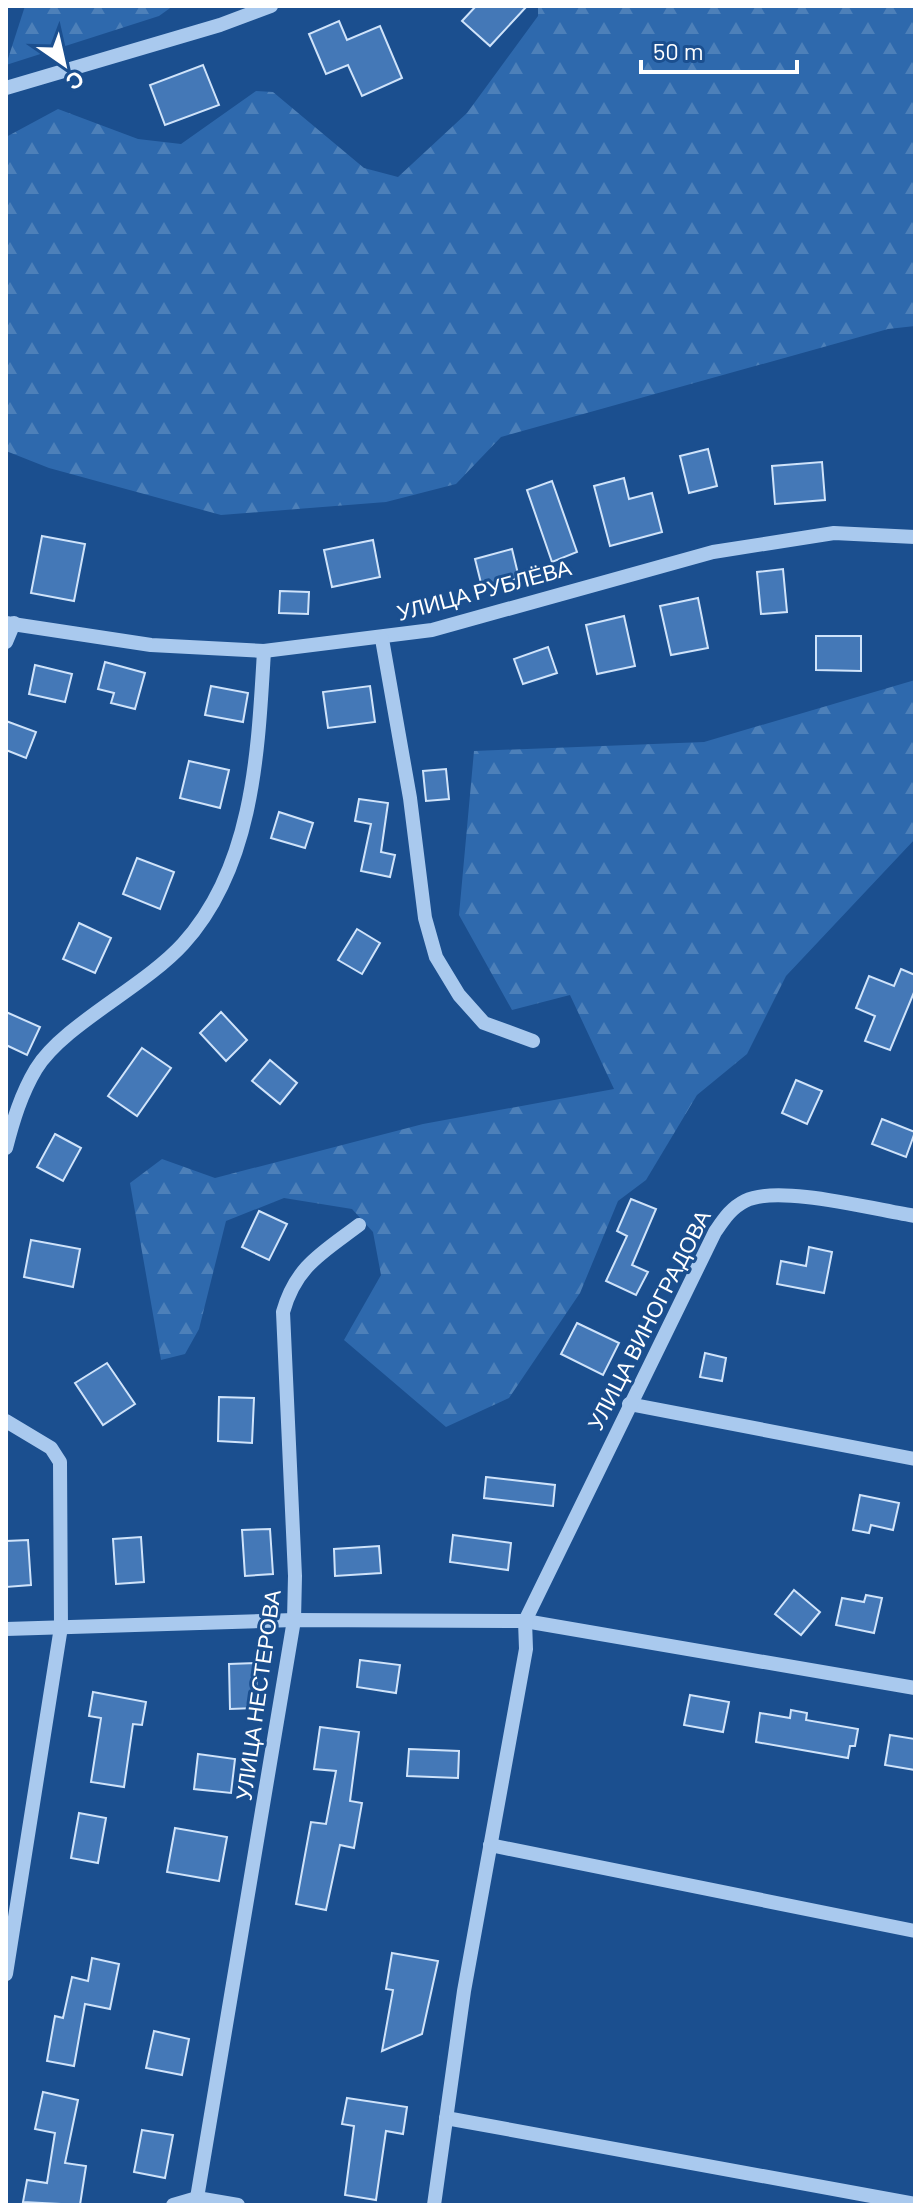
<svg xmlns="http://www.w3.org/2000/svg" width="921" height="2211" font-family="Barlow,sans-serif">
<defs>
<pattern id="forest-firs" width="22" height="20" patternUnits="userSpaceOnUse" patternTransform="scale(2)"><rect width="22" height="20" fill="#2e69ad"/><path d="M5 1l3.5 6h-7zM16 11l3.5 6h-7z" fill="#4d80b9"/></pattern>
</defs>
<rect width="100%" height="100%" fill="#1b4f8f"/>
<g fill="url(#forest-firs)">
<polygon points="25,6 173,6 159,16 6,65"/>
<polygon points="538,6 915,6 915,326 888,329 501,437 456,484 386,502 221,515 49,468 6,451 6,137 58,109 138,139 181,144 256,91 273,92 364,168 398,177 467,113 538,16"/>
<polygon points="915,680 915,839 786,976 747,1054 697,1095 646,1180 618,1201 580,1293 509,1398 446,1427 344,1340 381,1275 373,1232 352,1209 284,1198 226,1221 199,1329 185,1354 161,1360 130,1183 162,1159 215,1178 423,1124 614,1089 570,995 512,1010 459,915 474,751 704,742"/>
</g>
<g fill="#4478b7" stroke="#cfe3fa" stroke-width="2">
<polygon points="476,6 527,6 490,46 462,21"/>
<polygon points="339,21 347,40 380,26 402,78 362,96 348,65 326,74 309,34"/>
<polygon points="203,65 219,105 165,125 150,85"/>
<polygon points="708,449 717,486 689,493 680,456"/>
<polygon points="822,462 825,500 775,504 772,466"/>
<polygon points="624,478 629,499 652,493 662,532 610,546 594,486"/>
<polygon points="552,481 577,552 552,562 527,490"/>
<polygon points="42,536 85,544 74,601 31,593"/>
<polygon points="373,540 380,577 332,587 324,550"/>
<polygon points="512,549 519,578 482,587 475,559"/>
<polygon points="783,569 787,612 761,614 757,572"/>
<polygon points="280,591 309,592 308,614 279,613"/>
<polygon points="698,598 708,648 671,655 660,606"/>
<polygon points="624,616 635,666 597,674 586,625"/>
<polygon points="816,636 861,636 861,671 816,670"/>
<polygon points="548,647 557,673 523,684 514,659"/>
<polygon points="105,662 145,673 135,709 111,703 114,693 98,689"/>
<polygon points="35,665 72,674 65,702 29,694"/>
<polygon points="211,686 248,693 243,722 205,715"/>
<polygon points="370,686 375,722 328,728 323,692"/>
<polygon points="6,721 36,732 26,758 6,750"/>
<polygon points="189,761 229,770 220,808 180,798"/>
<polygon points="446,769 449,799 426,801 423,771"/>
<polygon points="359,799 388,803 381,852 395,855 390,877 361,871 371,824 355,821"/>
<polygon points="279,812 313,823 305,848 271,838"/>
<polygon points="137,858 174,872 160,909 123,894"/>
<polygon points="79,923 111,938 95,973 63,959"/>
<polygon points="357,929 380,943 362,974 338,960"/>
<polygon points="901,969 915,975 915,990 890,1050 865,1041 875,1016 856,1008 869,976 894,986"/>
<polygon points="6,1012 40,1027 27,1055 6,1045"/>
<polygon points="221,1012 247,1040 226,1061 200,1033"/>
<polygon points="142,1048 171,1068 137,1116 108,1096"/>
<polygon points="270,1060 297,1083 280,1104 252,1081"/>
<polygon points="796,1080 822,1091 807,1124 782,1113"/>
<polygon points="882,1119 915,1132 906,1157 872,1144"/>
<polygon points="55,1134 81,1148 63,1181 37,1167"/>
<polygon points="631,1199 656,1209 632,1265 648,1272 636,1295 606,1281 627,1236 617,1231"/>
<polygon points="259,1211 287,1224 269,1260 242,1247"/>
<polygon points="31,1240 80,1249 73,1287 24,1277"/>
<polygon points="809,1247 832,1252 824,1293 777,1284 781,1261 806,1266"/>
<polygon points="577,1323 619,1343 603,1375 561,1354"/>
<polygon points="705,1353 726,1358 722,1381 700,1377"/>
<polygon points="107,1363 135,1404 103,1425 75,1383"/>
<polygon points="219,1397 254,1398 252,1443 218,1441"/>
<polygon points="486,1477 555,1485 553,1506 484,1498"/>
<polygon points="860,1495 899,1503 893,1530 871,1525 869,1533 853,1530"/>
<polygon points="270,1529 273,1574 245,1576 242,1530"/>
<polygon points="453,1535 511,1543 508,1570 450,1562"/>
<polygon points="141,1537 144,1582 116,1584 113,1539"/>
<polygon points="28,1540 31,1585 6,1587 6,1541"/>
<polygon points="379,1546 381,1573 335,1576 334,1549"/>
<polygon points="794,1590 820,1612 801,1635 775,1614"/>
<polygon points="866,1595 882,1598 874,1633 836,1625 842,1598 864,1602"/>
<polygon points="360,1660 400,1665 396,1693 357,1687"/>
<polygon points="256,1663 257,1708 230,1709 229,1664"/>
<polygon points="93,1692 146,1702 142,1725 133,1724 124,1787 91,1782 101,1718 89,1716"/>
<polygon points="690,1695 729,1702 723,1732 684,1725"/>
<polygon points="791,1710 807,1713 806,1720 858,1729 855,1746 850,1746 848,1758 756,1742 760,1713 790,1718"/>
<polygon points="320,1727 359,1732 350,1801 362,1803 354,1848 340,1845 326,1910 296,1904 311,1822 326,1824 336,1771 314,1769"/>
<polygon points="890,1735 915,1739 915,1770 885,1765"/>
<polygon points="409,1749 459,1751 458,1778 407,1776"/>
<polygon points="198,1754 235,1759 231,1793 194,1789"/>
<polygon points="79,1813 106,1818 98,1863 71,1858"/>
<polygon points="175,1828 227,1837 219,1881 167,1872"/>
<polygon points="392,1953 438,1961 422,2034 382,2051 393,1990 386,1989"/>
<polygon points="92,1958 119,1964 110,2009 85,2004 74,2066 47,2061 55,2016 63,2018 72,1977 88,1981"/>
<polygon points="154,2031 189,2039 182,2075 146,2068"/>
<polygon points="43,2092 78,2100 65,2163 86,2166 80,2205 23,2202 27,2180 47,2183 55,2133 35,2129"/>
<polygon points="347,2098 407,2107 403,2134 386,2131 376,2200 345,2195 354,2126 342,2124"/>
<polygon points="142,2130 173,2135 165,2178 134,2172"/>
</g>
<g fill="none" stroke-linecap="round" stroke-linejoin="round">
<g stroke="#a9c9ee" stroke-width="14">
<polyline points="6,88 220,25 271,6"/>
<polyline points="6,623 151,645 264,651 432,630 713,552 834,533 915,537"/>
<polyline points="382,639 410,798 425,918 436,957 459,995 484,1023 533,1041"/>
<polyline points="6,642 14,623"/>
<path d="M6,1148C13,1121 21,1094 36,1069C63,1025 144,987 183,944C254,866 258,751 264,651"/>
<polyline points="629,1404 915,1459"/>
<polyline points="6,1421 51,1448 60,1462 61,1627 6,1974"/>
<polyline points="6,1629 294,1620 525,1621 915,1688"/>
<polyline points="490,1845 915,1931"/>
<polyline points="446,2118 915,2204"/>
<path d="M197,2198L294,1620L295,1576L283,1312C296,1266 322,1253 359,1225"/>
<polyline points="173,2205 197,2198 238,2205"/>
<path d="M434,2205L464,1991L526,1649L525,1621L715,1232C724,1219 731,1208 745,1201C778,1184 876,1210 915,1216"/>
</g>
</g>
<g text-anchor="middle" stroke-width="6" stroke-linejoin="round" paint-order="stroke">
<g font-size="22" fill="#fff" stroke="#1b4f8f">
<text transform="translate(484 590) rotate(-15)" y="8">УЛИЦА РУБЛЁВА</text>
<text transform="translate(649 1320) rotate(-63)" y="8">УЛИЦА ВИНОГРАДОВА</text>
<text transform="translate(258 1695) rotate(-82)" y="8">УЛИЦА НЕСТЕРОВА</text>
</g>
</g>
<rect width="921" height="2211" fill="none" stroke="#ffffff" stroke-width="16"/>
<g transform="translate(64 64) rotate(146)" stroke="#1b4f8f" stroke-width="6" paint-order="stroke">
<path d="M0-6L14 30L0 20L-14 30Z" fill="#ffffff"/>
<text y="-12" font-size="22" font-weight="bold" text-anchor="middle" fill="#ffffff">С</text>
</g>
<path d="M641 60v12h156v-12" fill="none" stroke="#ffffff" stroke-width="4"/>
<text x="653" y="60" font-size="24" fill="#ffffff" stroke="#1b4f8f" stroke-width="6" paint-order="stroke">50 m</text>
</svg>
